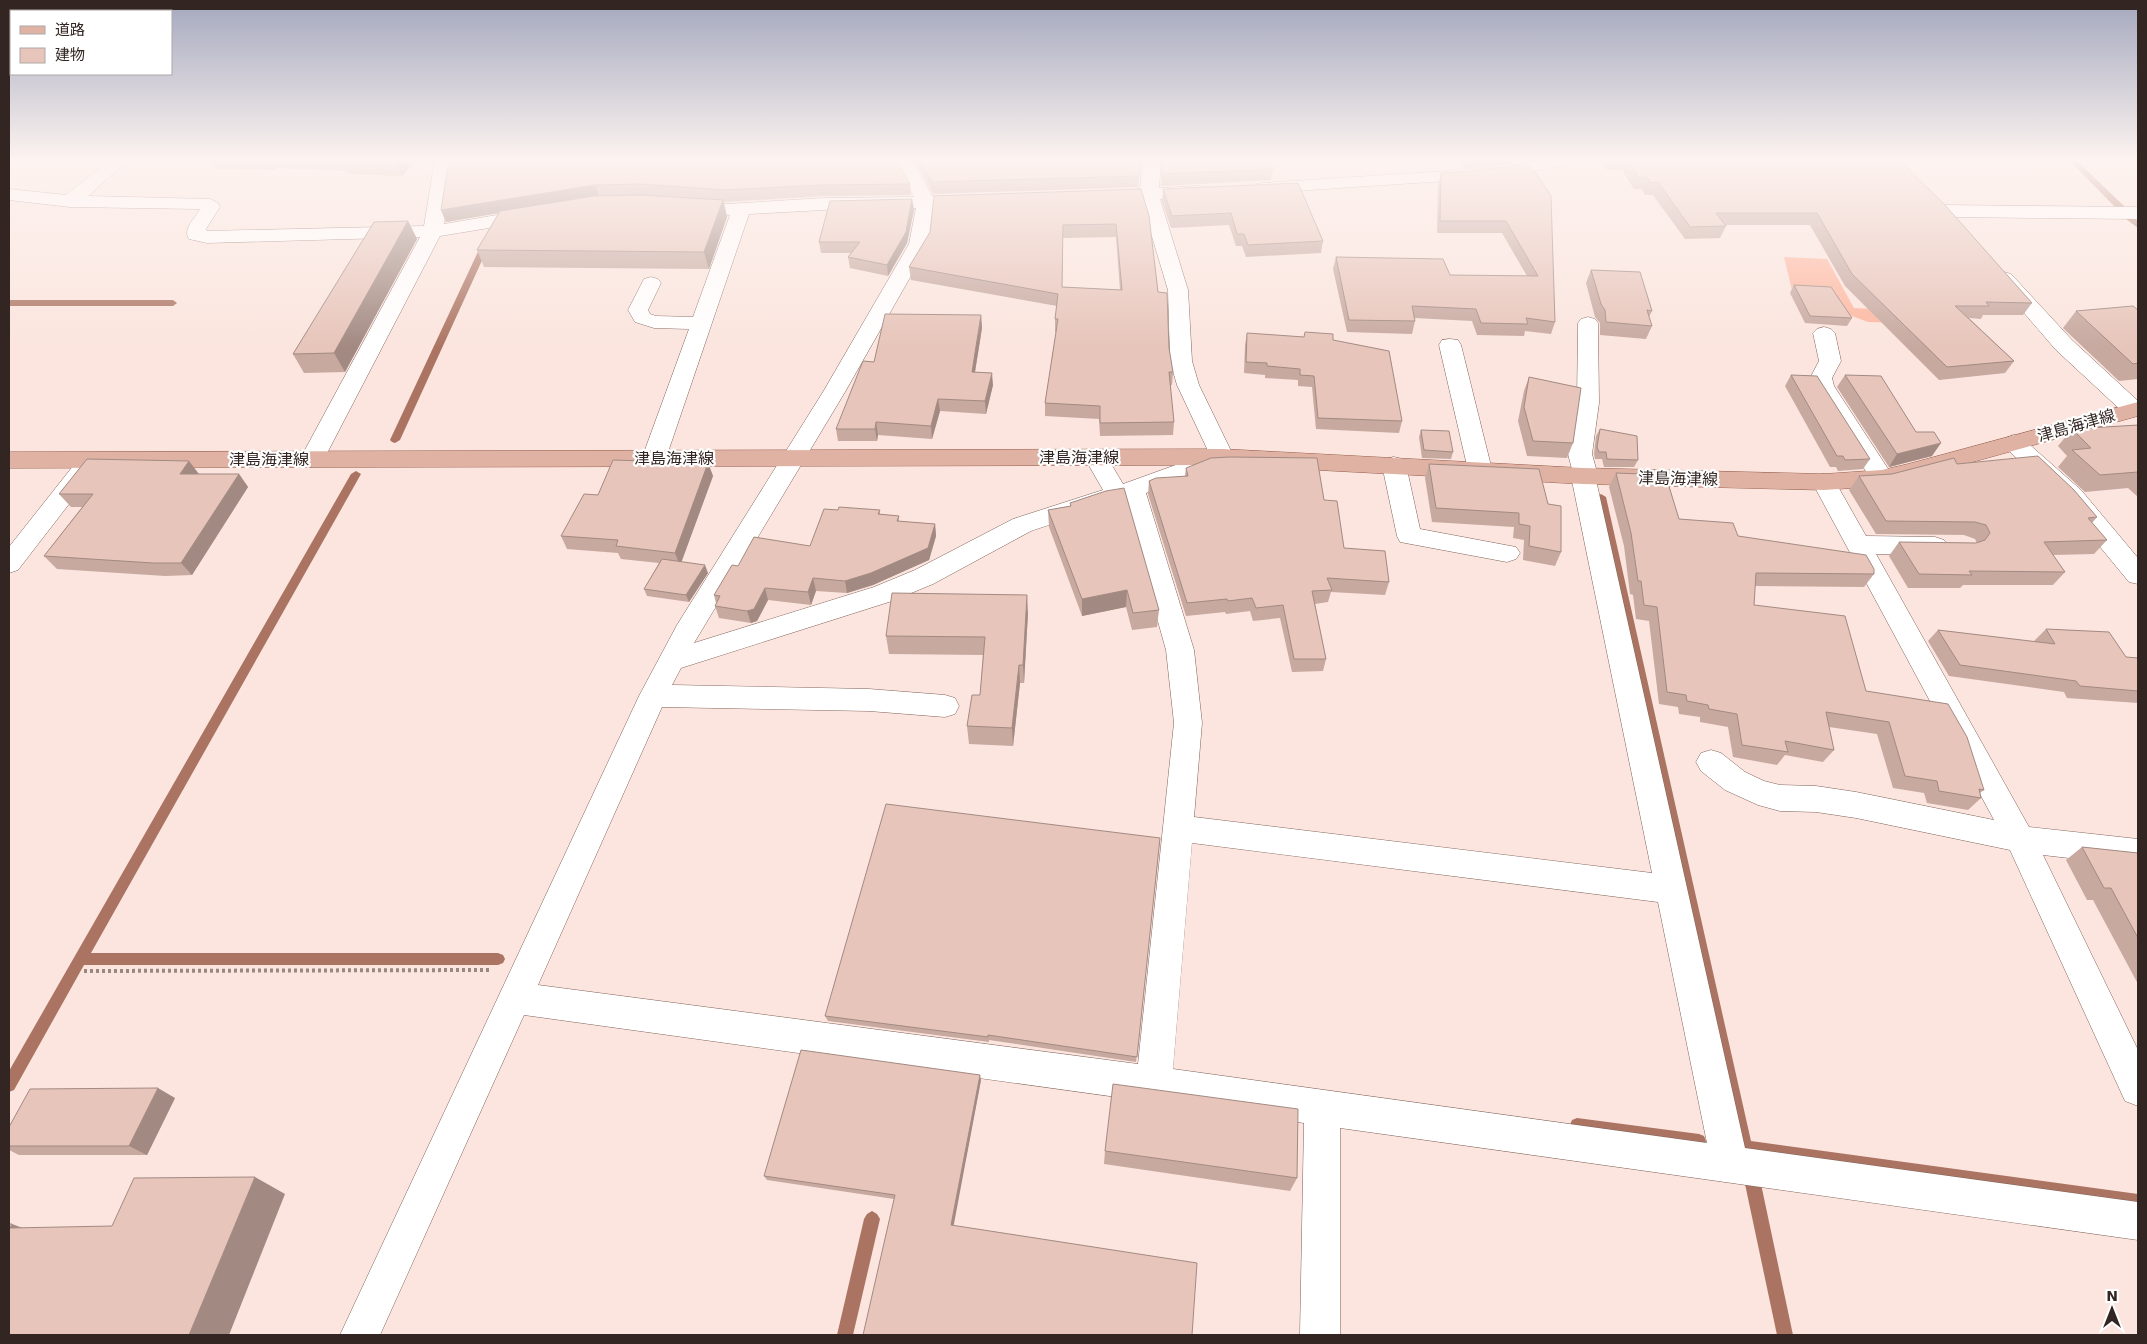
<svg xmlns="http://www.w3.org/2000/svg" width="2147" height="1344" font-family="'DejaVu Sans','Noto Sans JP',sans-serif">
<rect width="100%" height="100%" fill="#fbe5de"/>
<polygon fill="#fdb7a0" points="1784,257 1827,259 1854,308 1903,310 1912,323 1868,322 1825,306 1792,290"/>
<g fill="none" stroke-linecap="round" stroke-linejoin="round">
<g fill="#ab7462" fill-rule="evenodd">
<polygon points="2068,159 2075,159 2124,206 2124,210 2118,210"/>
<polygon points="2126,215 2132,215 2138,222 2138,228 2126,219"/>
<polygon points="483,241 490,243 400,440 395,443 392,442 390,440"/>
<polygon points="9,300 173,300 177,303 173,306 9,306"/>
<polygon points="356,471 361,474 91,953 498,953 503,955 505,959 503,963 498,965 84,965 14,1090 9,1092 9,1071 351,474"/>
<polygon points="1601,494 1606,497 1751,1141 2138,1194 2138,1210 1745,1155 1740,1153 1596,497"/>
<polygon points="1577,1118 1699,1134 1704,1136 1706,1141 1704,1146 1699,1148 1577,1132 1572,1130 1570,1125 1572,1120"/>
<polygon points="1753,1176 1758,1179 1761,1184 1793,1335 1777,1335 1745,1184 1748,1179"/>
<polygon points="872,1211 877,1214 880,1219 853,1335 837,1335 864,1219 867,1214"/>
</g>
<g stroke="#816359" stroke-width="1">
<g id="minor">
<path d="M111,159H130L88,196L210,199L218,203L220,207L206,229L207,231L424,226L435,159H453L444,224L532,209L539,211L541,215L539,219L532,221L440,236L324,459L320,464L312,467L304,464L300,459L420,237L207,243L189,239C182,228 196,218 200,209L70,207L9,200V189L66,195Z"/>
<path d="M894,159H912L932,196L977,197L979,201L977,205L934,207L929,244L845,392L694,643L874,587L915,570L1013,519L1103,490L1084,457L1088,452L1096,449L1104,452L1123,484L1209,453L1177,385L1170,361L1168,290L1141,200L1106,202L1099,200L1097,196L1099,192L1140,189L1143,159H1161L1159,188L1200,186L1206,187L1209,191L1206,195L1200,196L1160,199L1188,290L1192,361L1199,385L1234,457L1230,462L1146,493L1194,650L1202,723L1194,817L1652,873L1571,476L1573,473L1568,454L1577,403L1578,323L1581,319L1588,317L1595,319L1598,323L1599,403L1592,454L1598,476L1596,480L1745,1148L2138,1202V1240L1340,1128V1335H1300L1304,1123L524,1015L380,1335H340L639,696L677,625L823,392L909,244L916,208L824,210L749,214L666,458L662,463L654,466L646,463L642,458L689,329L654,328L635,322L628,310L644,279L651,277L658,279L661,283L648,310L650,314L656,316L693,317L730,215L682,211L680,207L682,203L689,201L727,204L824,198L914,197ZM1124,500L1166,650L1174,723L1138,1064L538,985L662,707L869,711L945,717L955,714L959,706L955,698L945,695L869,689L672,685L681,668L892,601L933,584L1031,531ZM1192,843L1658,902L1707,1143L1173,1069Z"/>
<polygon points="1544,159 1575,159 1572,163 1508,177 1263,193 1257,192 1254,188 1257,184 1263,183 1508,167"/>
<polygon points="1945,205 2138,207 2138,219 1945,217 1938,215 1936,211 1938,207"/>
<polygon points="2004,272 2011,274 2072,340 2138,401 2138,415 2133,416 2125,414 2056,350 1994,278 1997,274"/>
<polygon points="1824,327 1831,329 1835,333 1841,361 1832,378 1834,386 1894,478 1890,484 1882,486 1874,484 1812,386 1810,378 1819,361 1813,333 1817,329"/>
<polygon points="1450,339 1458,340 1461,345 1492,470 1488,476 1480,478 1472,476 1468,470 1439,345 1442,340"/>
<polygon points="2014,435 2022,438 2081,490 2138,558 2138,584 2129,582 2063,502 2006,448 2002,443 2006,438"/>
<polygon points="1394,457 1402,459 1406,465 1420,529 1516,547 1520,553 1516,559 1507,562 1400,542 1397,536 1382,465 1386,459"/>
<polygon points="85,459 93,461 97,467 93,473 18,570 9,573 9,547 77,461"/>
<polygon points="1824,474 1832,476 1866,536 1935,537 1944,540 1948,546 1944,552 1935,555 1876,554 2029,827 2138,839 2138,866 2043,855 2138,1050 2138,1106 2125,1101 2010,850 1856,818 1816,812 1780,811 1758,805 1725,790 1701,771 1696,762 1701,753 1711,750 1721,753 1745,772 1764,781 1780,785 1816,786 1856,792 1994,820 1812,482 1816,476"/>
</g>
</g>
<g stroke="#965f4e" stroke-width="1">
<polygon id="major" points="2138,402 2138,416 1908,480 1882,486 1824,490 1583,484 1222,465 9,468 9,452 1222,449 1583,468 1824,474 1882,470 1908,464"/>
</g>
<polyline stroke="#998782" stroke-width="4" stroke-dasharray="3 3" stroke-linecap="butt" points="84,971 491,970"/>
<use href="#minor" fill="#fff" fill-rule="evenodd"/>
<use href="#major" fill="#e0b2a3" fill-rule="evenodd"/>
</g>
<g fill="#c7a9a0" fill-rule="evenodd">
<polygon points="142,159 417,159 402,176 348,174 346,171 275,168 273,170 216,169 213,162 144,160"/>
<polygon points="449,159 910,184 911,195 824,196 724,202 727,217 709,269 484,267 477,250 499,213 446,222 441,210"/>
<polygon points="914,159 1141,159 1138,187 933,194"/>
<polygon points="1162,159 1273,169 1271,180 1161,186"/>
<polygon points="1459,159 1513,159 1512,164 1464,169"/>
<polygon points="1599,159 1898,159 2032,303 2023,315 1983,315 1981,319 1969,318 2014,361 2005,373 1939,380 1845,286 1810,225 1725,225 1726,226 1720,238 1685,239 1653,195 1645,195 1642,189 1634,189 1622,170 1607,170"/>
<polygon points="1527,164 1555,322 1551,334 1525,331 1524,336 1477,335 1472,321 1414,318 1415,321 1412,334 1347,332 1333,269 1336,257 1450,275 1527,276 1502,233 1437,233 1438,185 1441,173 1473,171"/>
<path d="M1141,189L1158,292L1173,372L1172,385H1170L1174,422L1173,435L1100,436L1099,419L1045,416V403L1056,332H1055V319L1057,306L911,280L909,267ZM1116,237L1120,290L1062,287L1063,238Z"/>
<polygon points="1163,189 1323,241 1321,253 1246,257 1242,246 1236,246 1229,225 1171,228 1162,201"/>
<polygon points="912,199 914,210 907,243 888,276 850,268 848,257 851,253 821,253 819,242"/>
<polygon points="408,221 417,239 345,372 304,373 293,354"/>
<polygon points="1591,270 1652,311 1649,317 1652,326 1646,339 1600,335 1600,323 1595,317 1586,283"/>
<polygon points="1794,285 1852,318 1847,326 1805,323 1790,293"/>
<polygon points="2138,310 2138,379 2119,381 2063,328 2076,311"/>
<polygon points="981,315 982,328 975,372 993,385 986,414 940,411 932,439 878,435 877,441 838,441 836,429 874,362"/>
<polygon points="1305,332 1333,340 1402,421 1399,433 1316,429 1312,387 1298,386 1298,380 1265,378 1265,375 1244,373 1245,345 1247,333 1304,337"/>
<polygon points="1791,375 1870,459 1863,469 1838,471 1836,467 1830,467 1785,386"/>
<polygon points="1845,375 1916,432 1932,456 1889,467 1837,387"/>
<polygon points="1529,377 1573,443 1567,458 1527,456 1518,421 1524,391"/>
<polygon points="2138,425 2138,497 2128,488 2085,492 2058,467 2067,456 2058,446 2072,429"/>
<polygon points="1600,429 1638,460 1634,467 1604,467 1602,459 1595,459 1594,454 1596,436"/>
<polygon points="1421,430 1453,452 1451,459 1422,458 1419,437"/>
<polygon points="708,463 713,476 681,562 708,573 689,602 647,596 644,589 659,563 621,559 618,553 567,549 561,536 598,495"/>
<polygon points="1429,464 1548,504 1561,552 1555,566 1523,560 1524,540 1513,538 1514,527 1432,522 1425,478"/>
<polygon points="1957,464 2097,517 2092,523 2107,540 2094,554 2053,555 2065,572 2053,585 1963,585 1960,588 1908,588 1889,556 1899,542 1977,543 1975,539 1964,535 1876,534 1849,490 1859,476 1892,474"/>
<polygon points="1186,468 1324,500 1344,548 1389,582 1385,595 1331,592 1328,602 1315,604 1326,659 1323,671 1292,672 1280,618 1253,621 1250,611 1226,614 1225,612 1186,616 1148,494 1149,481 1185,476"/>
<polygon points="1616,473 1643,481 1679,519 1738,536 1874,574 1864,587 1755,586 1754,605 1866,691 1984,790 1980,793 1981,798 1968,810 1927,803 1924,793 1893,788 1877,734 1829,727 1834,750 1823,762 1785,755 1777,765 1733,757 1728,727 1700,722 1700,717 1679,714 1678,707 1659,704 1649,621 1636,619 1633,595 1630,594 1624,546 1609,487"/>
<polygon points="199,474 239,474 248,487 192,575 165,576 57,569 44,556 82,507 71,507 59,494"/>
<polygon points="1070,503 1159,610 1157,627 1132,630 1126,607 1082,616 1049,527 1048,510 1070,506"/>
<polygon points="838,510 880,510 880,514 899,516 899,521 935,524 936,536 929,560 873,585 847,593 816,591 811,605 768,600 757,621 751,623 719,618 715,606 716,603 714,595 738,566 810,546"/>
<polygon points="1028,613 1024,683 1020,683 1013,746 969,744 967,726 980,695 983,655 889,654 886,636"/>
<polygon points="2046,629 2126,657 2138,658 2138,703 2067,698 2064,692 1949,676 1928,641 1938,630 2035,642 2034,641"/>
<polygon points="1160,838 1136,1062 989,1040 989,1042 828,1021 825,1016"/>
<polygon points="2082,847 2138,853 2138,984 2093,900 2087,900 2066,860"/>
<polygon points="981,1080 953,1225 894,1199 767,1180 764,1176"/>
<polygon points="175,1098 147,1155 19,1155 9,1150 9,1127"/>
<polygon points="1105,1151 1297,1178 1290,1191 1104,1164"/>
</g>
<g fill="#a28a82">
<polygon points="266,159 270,159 275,168 273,170"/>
<polygon points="397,159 417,159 402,176 395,161"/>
<polygon points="595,185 599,196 446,222 441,210"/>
<polygon points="912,199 914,210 907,243 888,276 887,265"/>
<polygon points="723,200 727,217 709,269 704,252"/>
<polygon points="408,221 417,239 345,372 334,353"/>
<polygon points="981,315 982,328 973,384 972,372"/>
<polygon points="992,373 993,385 986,414 985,401"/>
<polygon points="938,399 940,411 932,439 931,426"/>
<polygon points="876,422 878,435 877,441 875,429"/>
<polygon points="1941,443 1932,456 1889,467 1897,454"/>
<polygon points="189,461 199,474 180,474"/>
<polygon points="708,463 713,476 680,566 675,553"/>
<polygon points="239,474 248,487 192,575 181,563"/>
<polygon points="935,524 936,536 929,560 873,585 847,593 845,581"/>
<polygon points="705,565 708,573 689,602 686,595"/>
<polygon points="813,578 816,591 811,605 808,592"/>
<polygon points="765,588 768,600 757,621 751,623 747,611"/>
<polygon points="1127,590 1126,607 1082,616 1082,599"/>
<polygon points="1027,595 1028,613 1024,683 1023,665"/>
<polygon points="1019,665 1020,683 1013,746 1012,728"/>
<polygon points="980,1075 981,1080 953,1229 951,1225"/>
<polygon points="158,1088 175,1098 147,1155 129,1146"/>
<polygon points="255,1177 285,1194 229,1335 189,1335"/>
<polygon points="12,1224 52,1239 10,1228"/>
</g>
<g fill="#e7c5ba" stroke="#a28a82" fill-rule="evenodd">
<polygon points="340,159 397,159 395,161"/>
<polygon points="449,159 896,159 910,184 822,185 724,190 641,184 595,185 441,210"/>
<polygon points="919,159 1141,159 1139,176 932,182"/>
<polygon points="1162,159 1269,159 1273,169 1162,174"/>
<polygon points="1464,159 1500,159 1465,162"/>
<polygon points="1627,159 1898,159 1944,204 2032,303 1986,302 1989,306 1955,306 2014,361 1947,367 1852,274 1817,213 1716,213 1726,226 1690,227 1658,182 1650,183 1647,177 1639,177"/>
<polygon points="1527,164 1536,173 1551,196 1555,322 1526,318 1528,324 1481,323 1476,309 1412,306 1415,321 1349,320 1336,257 1443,259 1450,275 1538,276 1506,221 1440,221 1441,173 1473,171"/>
<polygon points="1298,183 1323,241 1248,245 1244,234 1237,234 1231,213 1172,216 1163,189"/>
<path d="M1141,189L1149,216L1158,292L1167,293L1169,348L1173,372H1169L1174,422L1100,423V406L1045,403L1058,319H1055L1058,294L909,267L930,232L934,196ZM1116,224L1122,290L1062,287L1063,225Z"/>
<polygon points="640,195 723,200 704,252 477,250 500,211 594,196"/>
<polygon points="912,199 906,232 887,265 848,257 860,242 819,242 830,201"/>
<polygon points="408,221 334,353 293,354 374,222"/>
<polygon points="1591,270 1640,272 1652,311 1647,310 1652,326 1606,322 1605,310 1601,304"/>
<polygon points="1794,285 1831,287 1852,318 1810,316"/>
<polygon points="2133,306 2138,310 2138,363 2133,364 2076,311"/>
<polygon points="885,314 981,315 972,372 992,373 985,401 938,399 931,426 876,422 875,429 836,429 863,361 874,362"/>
<polygon points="1305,332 1333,334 1333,340 1389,351 1402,421 1318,418 1314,376 1300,375 1300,369 1267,366 1267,363 1246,362 1247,333 1304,337"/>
<polygon points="1791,375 1817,376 1870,459 1845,460 1843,456 1837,456"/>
<polygon points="1845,375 1881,376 1916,432 1934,432 1941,443 1897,454"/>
<polygon points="1529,377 1581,388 1573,443 1533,441 1524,407"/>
<polygon points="2138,425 2138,472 2100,475 2072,450 2091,448 2072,429"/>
<polygon points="1600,429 1637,436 1638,460 1607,459 1606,452 1599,452 1597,447"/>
<polygon points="1421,430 1449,431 1453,452 1424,450"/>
<polygon points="2038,456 2074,490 2097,517 2088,518 2107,540 2044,542 2065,572 1969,571 1972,575 1919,574 1899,542 1976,543 1985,540 1990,533 1986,525 1975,522 1886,521 1859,476 1892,474 1954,458 1957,464"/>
<polygon points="1230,457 1317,458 1324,500 1337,501 1344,548 1385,551 1389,582 1327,578 1332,590 1312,591 1326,659 1294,659 1283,605 1256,608 1252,598 1228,601 1227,599 1187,603 1149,481 1156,478 1188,476 1186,468 1211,458"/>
<polygon points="87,459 189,461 180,474 239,474 181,563 153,563 44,556 93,494 59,494"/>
<polygon points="613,460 708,463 675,553 616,546 618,540 561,536 584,494 598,495"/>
<polygon points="1429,464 1539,469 1548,504 1561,506 1561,552 1529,546 1530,526 1519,524 1519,513 1436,508"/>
<polygon points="1616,473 1642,474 1643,481 1668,483 1679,519 1733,523 1738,536 1866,555 1874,569 1874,574 1756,573 1754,605 1845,616 1866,691 1948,704 1967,737 1984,790 1979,789 1981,798 1939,791 1937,781 1905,776 1889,722 1826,712 1834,750 1785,741 1788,752 1742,745 1737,714 1709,709 1708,705 1687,701 1686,695 1667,692 1657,607 1644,605 1641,581 1638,581 1631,533"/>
<polygon points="1124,488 1159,610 1133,613 1127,590 1082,599 1048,510 1071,506 1070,503 1106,491"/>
<polygon points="839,507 880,510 878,514 899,516 897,521 935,524 928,548 871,573 845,581 813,578 808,592 765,588 754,609 747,611 715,606 720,596 714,595 732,565 738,566 754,537 810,546 824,509 838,510"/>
<polygon points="662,559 705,565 686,595 644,589"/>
<polygon points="892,593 1027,595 1023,665 1019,665 1012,728 967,726 972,695 980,695 985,637 886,636"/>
<polygon points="2046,629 2109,632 2126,657 2138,658 2138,691 2080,686 2076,681 1960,665 1938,630 2055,644"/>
<polygon points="886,804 1160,838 1137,1057 988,1035 988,1037 825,1016"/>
<polygon points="2082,847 2138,853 2138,938 2111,888 2104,888"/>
<polygon points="801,1050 980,1075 951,1225 1197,1263 1192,1335 863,1335 895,1195 764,1176"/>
<polygon points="1113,1084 1298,1109 1297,1178 1105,1151"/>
<polygon points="158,1088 129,1146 9,1146 9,1127 30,1089"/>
<polygon points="255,1177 189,1335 9,1335 9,1224 12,1224 10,1228 112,1226 134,1178"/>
</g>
<linearGradient id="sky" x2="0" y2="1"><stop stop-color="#a4a8be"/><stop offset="0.46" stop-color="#fdf3f0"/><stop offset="1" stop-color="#fdf3f0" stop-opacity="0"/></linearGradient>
<rect width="2147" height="347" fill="url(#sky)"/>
<g text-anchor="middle" stroke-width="4.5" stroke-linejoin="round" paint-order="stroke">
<g font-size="16" fill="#332622" stroke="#fff">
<text transform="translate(2076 425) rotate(-16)" y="6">津島海津線</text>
<text x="1079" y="463">津島海津線</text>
<text x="674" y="464">津島海津線</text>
<text x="269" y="465">津島海津線</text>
<text transform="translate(1678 478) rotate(1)" y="6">津島海津線</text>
</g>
</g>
<rect width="2147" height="1344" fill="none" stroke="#332622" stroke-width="20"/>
<rect x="10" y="10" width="162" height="65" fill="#ffffff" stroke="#ada8a7"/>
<rect x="20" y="26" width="25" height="8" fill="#e0b2a3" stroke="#ada8a7"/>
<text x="55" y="35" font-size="15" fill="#332622">道路</text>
<rect x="20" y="48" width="25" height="15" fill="#e7c5ba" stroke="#ada8a7"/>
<text x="55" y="60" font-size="15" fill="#332622">建物</text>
<g transform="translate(2112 1309)" stroke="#ffffff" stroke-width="4" paint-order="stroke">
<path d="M0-4L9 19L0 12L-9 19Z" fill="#332622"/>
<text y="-8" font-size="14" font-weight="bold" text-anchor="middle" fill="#332622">N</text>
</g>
</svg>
